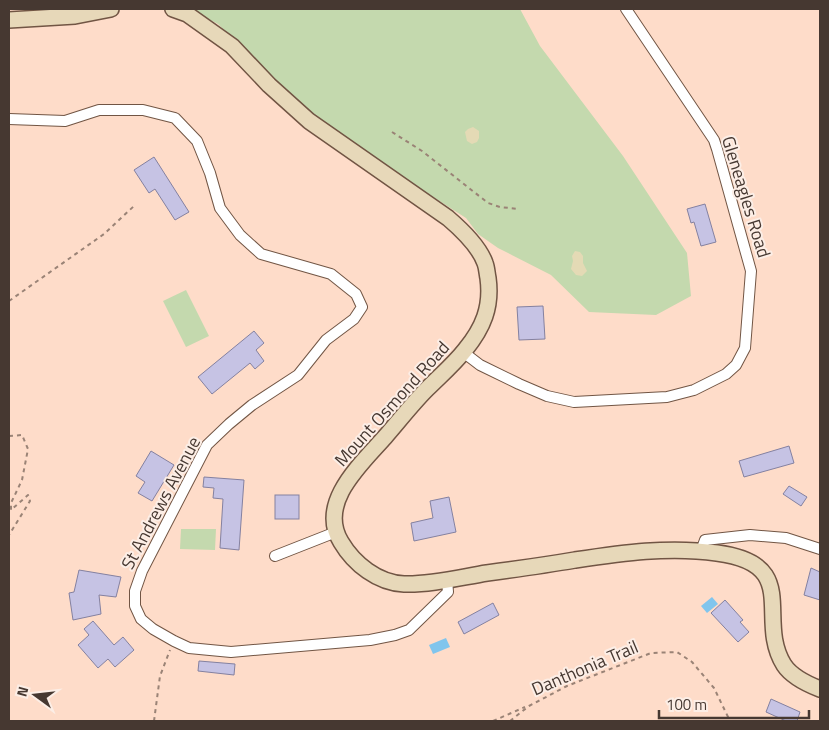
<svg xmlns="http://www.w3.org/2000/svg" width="829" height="730" font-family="'Titillium Web',sans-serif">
<rect width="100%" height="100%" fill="#fedcc9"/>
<g fill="#c4d9ae">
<polygon points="189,9 520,9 540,46 623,156 687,253 691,296 656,315 589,312 551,275 498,248 478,234 466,218 347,142 273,80 218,24"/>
<polygon points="186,290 209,336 186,347 163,301"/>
<polygon points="181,529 216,529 215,550 180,549"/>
</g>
<g fill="#e4dab5">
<polygon points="473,127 479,131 479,138 477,142 472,144 467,141 465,132 468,129"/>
<polygon points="575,251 580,252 583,256 583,263 587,271 582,276 576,275 571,269 573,261 572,256"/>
</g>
<g fill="#80c5ed">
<polygon points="712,597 718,604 707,613 701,606"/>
<polygon points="446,638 450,647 433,654 429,645"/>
</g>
<g fill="#c6c3e4" stroke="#8481a0">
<polygon points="154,157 189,212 175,220 155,189 149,193 134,170"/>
<polygon points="705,204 716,242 701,246 694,222 691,223 687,209"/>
<polygon points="543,306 545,339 519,340 517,307"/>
<polygon points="254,331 264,343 256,350 264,361 255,369 250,363 212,394 198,377"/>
<polygon points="789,446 794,463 744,477 739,461"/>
<polygon points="151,451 174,465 152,501 138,493 145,482 136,476"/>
<polygon points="204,477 244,480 239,550 220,548 223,499 213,498 214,488 203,487"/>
<polygon points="789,486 807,497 801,506 783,494"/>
<rect x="275" y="495" width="24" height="24"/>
<polygon points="449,497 456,532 414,541 411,523 433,518 430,501"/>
<polygon points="811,568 820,572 820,600 804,595"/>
<polygon points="79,570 121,577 116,597 99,595 101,614 73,620 69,593 74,592"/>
<polygon points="725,600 743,620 740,622 749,632 738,642 711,613"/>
<polygon points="493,603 499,615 464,634 458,622"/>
<polygon points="93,621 114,645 123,637 134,650 115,667 108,659 98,668 78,645 89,635 84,629"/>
<polygon points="199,661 235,664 234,675 198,671"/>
<polygon points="771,699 800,712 797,721 786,721 766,712"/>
</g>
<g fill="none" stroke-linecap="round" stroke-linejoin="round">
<g stroke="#715544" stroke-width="12">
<g id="street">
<polyline points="9,119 65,121 99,110 143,110 175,118 197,141 210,173 220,208 240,235 261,254 331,274 356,294 362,307 354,319 326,340 298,375 252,405 229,424 207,445 142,571 135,591 135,606 141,619 153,629 174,641 189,648 231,652 370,640 395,635 409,630 448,592 447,580"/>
<polyline points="463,352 480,365 519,384 547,396 574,402 667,397 694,390 726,374 736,365 745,348 751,271 717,149 714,140 626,9"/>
<polyline points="701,551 705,540 750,535 786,538 820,549"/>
<polyline points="275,556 336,532"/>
</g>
</g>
<g stroke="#715544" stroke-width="18">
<g id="secondary">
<path d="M173,9L187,14L232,46L269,85L309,121L448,218C462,230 479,246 485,263C487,268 487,274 488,278C492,307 483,328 465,350C454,364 440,376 427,389C412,404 399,421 385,437C361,464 317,503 341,542C354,564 378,583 404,584C430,585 462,577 487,573C517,569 546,565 575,560C622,553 669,546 717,553C803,564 755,619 784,665C792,677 807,684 820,689"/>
<polyline points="9,20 75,16 111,9"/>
</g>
</g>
<g stroke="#9a8376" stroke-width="2" stroke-dasharray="4 4" stroke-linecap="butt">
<polyline points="392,132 422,151 488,203 500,207 518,209"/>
<polyline points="9,301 104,234 134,206"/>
<polyline points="9,436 22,435 28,449 22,480 11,503 11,510 28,495 30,501 9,535"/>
<polyline points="154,721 160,676 170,650"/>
<polyline points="493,721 525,707"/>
<polyline points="510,721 529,706 567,686 651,653 677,652 692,662 714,688 730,721"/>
</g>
<use href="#street" stroke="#fff" stroke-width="10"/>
<use href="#secondary" stroke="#e7d8b9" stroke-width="15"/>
</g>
<g text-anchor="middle" stroke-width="4" stroke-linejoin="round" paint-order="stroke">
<g font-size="18" fill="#463831" stroke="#fceee6">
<text transform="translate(746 197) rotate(73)" y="6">Gleneagles Road</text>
<text transform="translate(392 404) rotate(-48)" y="6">Mount Osmond Road</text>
<text transform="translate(161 503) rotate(-62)" y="6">St Andrews Avenue</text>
<text transform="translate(585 668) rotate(-23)" y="6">Danthonia Trail</text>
</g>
</g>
<rect width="829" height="730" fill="none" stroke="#463831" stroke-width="20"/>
<g transform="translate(35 695) rotate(285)" stroke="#fceee6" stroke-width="4" paint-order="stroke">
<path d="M0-4L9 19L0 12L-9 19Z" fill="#463831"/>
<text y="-8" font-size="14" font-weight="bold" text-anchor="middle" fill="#463831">N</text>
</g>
<path d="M659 710v8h150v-8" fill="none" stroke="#463831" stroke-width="2.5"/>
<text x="666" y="710" font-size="15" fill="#463831" stroke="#fceee6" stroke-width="4" paint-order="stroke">100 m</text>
</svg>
